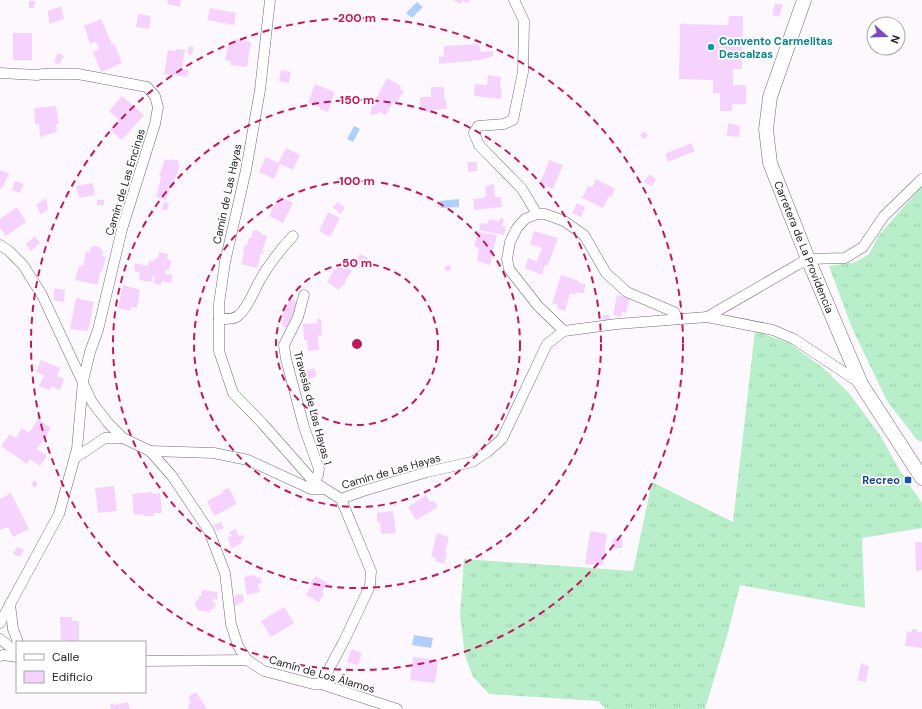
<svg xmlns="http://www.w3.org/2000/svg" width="922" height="709" font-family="'DM Sans',sans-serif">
<defs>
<pattern id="grass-tufts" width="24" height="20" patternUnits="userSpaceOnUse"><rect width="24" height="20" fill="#b8efca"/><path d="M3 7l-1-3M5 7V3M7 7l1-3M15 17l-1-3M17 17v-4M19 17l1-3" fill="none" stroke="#9ecdad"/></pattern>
</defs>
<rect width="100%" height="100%" fill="#fcf8fe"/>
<g fill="url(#grass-tufts)">
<polygon points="922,186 922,442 917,440 887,401 852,328 829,266 856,262 869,254 879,235"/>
<polygon points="755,331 789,343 822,367 849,393 880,435 900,471 922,503 922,528 862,538 865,608 740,585 727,636 705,709 606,709 598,701 489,694 473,677 465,656 460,615 464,559 633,571 652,482 733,522"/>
</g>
<g fill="#b0cffb">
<polygon points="417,2 423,7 412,18 406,13"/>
<polygon points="354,126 360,129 353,142 347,139"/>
<polygon points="459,199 459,207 441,208 440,201"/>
<polygon points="414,635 433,638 431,648 412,645"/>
</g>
<g fill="#f6d3ff">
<polygon points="168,0 181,0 180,7 167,4"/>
<polygon points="453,0 470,0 468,3 462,1 460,4"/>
<polygon points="29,1 35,1 34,8 29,8"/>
<polygon points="775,3 783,5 779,17 772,15"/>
<polygon points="61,6 64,19 49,24 48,11"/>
<polygon points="210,8 236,13 234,25 207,20"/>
<polygon points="138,14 151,16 149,29 136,27"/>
<polygon points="729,16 743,16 742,69 733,69 733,85 746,85 746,104 732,104 732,111 720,111 720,93 713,93 713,80 679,79 680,24 728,25"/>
<polygon points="101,19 112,44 114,43 122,63 101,72 93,52 99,49 96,42 90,44 84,26"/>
<rect x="13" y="33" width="19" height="27"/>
<polygon points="235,39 251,42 247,67 230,65 231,61 225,60 228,44 234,45"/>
<polygon points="479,44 481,52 493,51 493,56 480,60 439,64 439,57 444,56 444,46"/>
<polygon points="189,46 194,47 192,55 187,53"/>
<polygon points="176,49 185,50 182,69 189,70 187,77 164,74 168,50 176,51"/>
<polygon points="58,53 64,56 59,65 54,62"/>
<polygon points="281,70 291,72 289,83 279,81"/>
<polygon points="488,75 501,77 500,88 502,89 501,99 474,96 475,84 487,85"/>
<polygon points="387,78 401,86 400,89 404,91 396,103 393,102 386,115 379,112 377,114 370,115 371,108"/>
<polygon points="315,84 335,92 328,112 319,109 320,107 308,103"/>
<polygon points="431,87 444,87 444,99 446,99 447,109 432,110 432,112 425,112 424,110 420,110 420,97 431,97"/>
<polygon points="122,96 144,115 122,140 110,130 119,120 109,111"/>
<polygon points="56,106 59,124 56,124 57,132 40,137 39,124 35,124 34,108"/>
<polygon points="728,123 740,126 739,137 727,136"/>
<polygon points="645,131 648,136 643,139 640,135"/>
<polygon points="691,143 695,151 668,162 665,154"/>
<polygon points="286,148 300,155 293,170 280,164 274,179 259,172 266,157 278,163"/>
<polygon points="165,159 171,161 171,159 179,161 178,164 180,165 174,181 173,181 172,183 174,183 172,188 170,188 166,200 156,197 161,177 159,176"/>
<polygon points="549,160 563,165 553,189 540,184"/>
<polygon points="467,162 477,162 477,171 468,172"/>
<polygon points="0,170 9,173 2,189 0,188"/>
<polygon points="649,174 656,179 652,186 644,182"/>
<polygon points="596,179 615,189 611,197 609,196 603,208 582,198 588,186 592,187"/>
<polygon points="15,181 24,184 20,193 12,190"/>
<polygon points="93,183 95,195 79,198 76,186"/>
<polygon points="494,184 495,197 501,197 502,207 474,210 473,199 483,198 486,196 485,186"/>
<polygon points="279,196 293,203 283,223 269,216"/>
<polygon points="46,198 48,209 41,215 36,205"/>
<rect x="97" y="200" width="7" height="5"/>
<polygon points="164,202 169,203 167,211 161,209"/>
<polygon points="338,202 345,208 340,214 333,207"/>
<polygon points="577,203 585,207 581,217 572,213"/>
<polygon points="17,207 26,222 6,236 0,228 0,219"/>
<polygon points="328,212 340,218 330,237 319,231"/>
<polygon points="500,218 504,219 502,226 506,227 504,235 479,230 481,223 488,224 489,219 499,221"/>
<polygon points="253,230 261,232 261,234 267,236 262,252 264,252 264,254 261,253 257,268 241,264 244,252 243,252 245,244 247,245 249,238 251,238"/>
<polygon points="534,231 558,238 548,265 545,265 542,275 525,268 528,258 537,261 542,248 530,244"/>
<polygon points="478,232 497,235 490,265 477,261 479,248 474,246"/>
<polygon points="35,236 40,243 31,251 26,244"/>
<polygon points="93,246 100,247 103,252 102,256 106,257 102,272 100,272 98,285 75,280 79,266 83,266 86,251 89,252 90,249"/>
<polygon points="159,252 168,254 167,259 171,260 169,271 166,270 165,274 173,275 171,283 162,281 161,285 153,283 155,276 153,276 151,282 139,280 140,273 134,271 135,263 148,266 149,260 154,261 155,258 158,258"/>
<polygon points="360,254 368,258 363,267 355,262"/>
<polygon points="340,263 352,271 345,281 346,282 339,290 327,282 334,269 336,270"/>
<polygon points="450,265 451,270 446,271 444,267"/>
<polygon points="561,275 579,281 579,283 586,285 583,294 576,292 575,295 570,293 565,311 557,308 558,305 552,303"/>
<polygon points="123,285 140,290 137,308 131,307 130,311 118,308"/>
<polygon points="55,288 65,290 64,302 53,300"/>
<polygon points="617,295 630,298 626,313 622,312 621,317 613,315"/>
<polygon points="76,298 94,302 88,331 70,329"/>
<polygon points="290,299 297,303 295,307 297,308 289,329 281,325 284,318 281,317"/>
<polygon points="603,315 609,315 610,320 603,320"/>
<polygon points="317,319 321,319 322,335 318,336 319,350 308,351 307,340 304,340 303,324 317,323"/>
<polygon points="41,360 60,368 57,376 64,379 60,390 51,386 50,390 39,386 44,375 36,372"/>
<polygon points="314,368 317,376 306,380 303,372"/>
<polygon points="38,419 51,428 37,449 47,456 40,466 30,459 27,464 1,446 10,434 16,438 22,428 29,433"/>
<polygon points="34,480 38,483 35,488 31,485"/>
<polygon points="114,486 117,511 98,513 95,488"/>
<polygon points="229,488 237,504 214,516 207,501 223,493 223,490"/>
<polygon points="152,492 152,494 160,493 162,513 154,513 154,516 144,516 144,514 134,515 132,494"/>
<polygon points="11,493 29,529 13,537 8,527 0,530 0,499"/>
<polygon points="426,495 430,502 434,501 438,507 416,520 408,507"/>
<polygon points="393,511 396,533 381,534 380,522 377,522 377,513"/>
<polygon points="221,522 224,528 217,531 214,525"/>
<polygon points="236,529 239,537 243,535 245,538 241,540 242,543 232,548 227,537 232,536 229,532"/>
<polygon points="590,531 607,534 603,565 585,564"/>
<polygon points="437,533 449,537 445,553 447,553 444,564 435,561 436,558 431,556"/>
<polygon points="613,538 622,539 622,548 612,548"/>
<polygon points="915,542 922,542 922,570 916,571"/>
<polygon points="17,547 24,550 20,557 13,554"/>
<polygon points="255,575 256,578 260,577 262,583 258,584 260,592 247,595 244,577"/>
<polygon points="316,576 328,583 322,592 324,594 319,602 306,595 312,585 310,584"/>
<polygon points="202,590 218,592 217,600 213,599 212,602 216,603 214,609 210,609 210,612 197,610 197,607 195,606 196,599 199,600 199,596 201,596"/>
<polygon points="243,594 244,601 234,606 235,595"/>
<polygon points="284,607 294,623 271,637 261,621"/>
<polygon points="60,617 72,617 72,621 79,621 79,642 65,642 65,640 61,640"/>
<polygon points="912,629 917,629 917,632 922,632 922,648 905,646 907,631 912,632"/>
<polygon points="352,649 362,653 358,665 347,662"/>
<polygon points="413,657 438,660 435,683 410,680"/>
<polygon points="861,664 869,666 866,682 857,680"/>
<polygon points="196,692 207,709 188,709 189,704 191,702 188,697"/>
<polygon points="128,702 130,709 111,709 110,704 114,703 114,705"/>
</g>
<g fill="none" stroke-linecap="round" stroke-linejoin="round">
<g stroke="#706c71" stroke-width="11">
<g id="street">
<polyline points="270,0 260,90 246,170 225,262 219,304 219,351 233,393 262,423 314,482 341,499 363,491 427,472 472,462 487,452 502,439 547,344 564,331 617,324 707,317 773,330 794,339 860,383"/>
<polyline points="514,0 524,21 523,72 513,120 504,124 478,126 474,133 479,145 522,189 537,214 545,214 564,221 584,235 606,273 627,292 674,312 678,319"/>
<polyline points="0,73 37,75 43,74 78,74 147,87 155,96 158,107 155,124 122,229 98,330 90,352 83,381 77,449 59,514 0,623"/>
<polyline points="537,214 525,219 517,228 510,242 507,259 509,269 538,306 564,331"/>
<polyline points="0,245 9,251 23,265 42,295 92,402 109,424 123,438 150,451 172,476 209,531 225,573 231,624 238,646 247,660"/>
<polyline points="304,295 298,317 284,345 286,359 304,427 319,469 318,475 314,482"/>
<polyline points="707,317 797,265 808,259 845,258 863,247 884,216 922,179"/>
<path d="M219,319C226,319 234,320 239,315C249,306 253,292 260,280C269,264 280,250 293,236"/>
<polyline points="150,451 214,453 248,460 311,489 323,489"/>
<polyline points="75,458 105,438 123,438"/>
<polyline points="10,604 13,629 18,642"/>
<polyline points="0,639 17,652"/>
<polyline points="0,656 3,655 17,657"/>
<polyline points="145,661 247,660 264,671 313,684 321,684 397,709"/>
<polyline points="321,684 345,639 370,586 371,571 341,499"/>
</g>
</g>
<g stroke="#706c71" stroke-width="15">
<polyline id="secondary" points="804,0 770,97 766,129 770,163 808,259 861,384 922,478"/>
</g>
<use href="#street" stroke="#fff" stroke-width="10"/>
<use href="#secondary" stroke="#fff" stroke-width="14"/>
</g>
<g fill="none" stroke="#c2185b" stroke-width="2" stroke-dasharray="7 5">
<circle cx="357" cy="344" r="81"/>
<circle cx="357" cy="344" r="163"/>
<circle cx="357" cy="344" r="244"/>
<circle cx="357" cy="344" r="326"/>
</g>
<circle fill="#0f9aa8" stroke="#fff" stroke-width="1.5" cx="711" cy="47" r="4"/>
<rect fill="#1a4fb4" stroke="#fff" stroke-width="1.5" x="904" y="476" width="8" height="8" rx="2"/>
<g text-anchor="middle" stroke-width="3.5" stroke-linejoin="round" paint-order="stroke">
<g font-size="11" font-weight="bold" fill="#0d838f" stroke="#fff" text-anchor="start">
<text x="719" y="45">Convento Carmelitas<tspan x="719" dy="13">Descalzas</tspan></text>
</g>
<g font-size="11" fill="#252325" stroke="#fff">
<text transform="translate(125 182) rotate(-73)" y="4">Camín de Las Encinas</text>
<text transform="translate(227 194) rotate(-78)" y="4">Camín de Las Hayas</text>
<text transform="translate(804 247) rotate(68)" y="4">Carretera de La Providencia</text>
<text transform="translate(313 408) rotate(75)" y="4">Travesía de Las Hayas 1</text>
<text transform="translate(391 471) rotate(-16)" y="4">Camín de Las Hayas</text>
<text transform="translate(322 674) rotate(16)" y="4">Camín de Los Álamos</text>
</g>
<g font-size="11" font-weight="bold" fill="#164399" stroke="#fff" text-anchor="end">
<text x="900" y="484">Recreo</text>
</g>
</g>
<circle cx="357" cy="344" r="6" fill="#c2185b" stroke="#fff" stroke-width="2"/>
<g font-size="12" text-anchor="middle" font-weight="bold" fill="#c2185b" stroke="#fff" stroke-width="3.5" stroke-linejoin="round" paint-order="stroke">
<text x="357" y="22">200 m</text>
<text x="357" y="104">150 m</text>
<text x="357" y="185">100 m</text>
<text x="357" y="267">50 m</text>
</g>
<rect x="16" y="641" width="130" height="52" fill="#ffffff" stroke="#a8a7a8"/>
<rect x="24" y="654" width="20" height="6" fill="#ffffff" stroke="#a8a7a8"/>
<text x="52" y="661" font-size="12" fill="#252325">Calle</text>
<rect x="24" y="671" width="20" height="12" fill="#f6d3ff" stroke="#a8a7a8"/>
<text x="52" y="681" font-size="12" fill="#252325">Edificio</text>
<g transform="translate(886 36) rotate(110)"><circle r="19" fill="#ffffff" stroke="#a8a7a8"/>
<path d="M0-3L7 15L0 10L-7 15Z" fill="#7c4bc2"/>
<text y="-6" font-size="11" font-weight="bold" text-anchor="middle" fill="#252325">N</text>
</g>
</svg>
